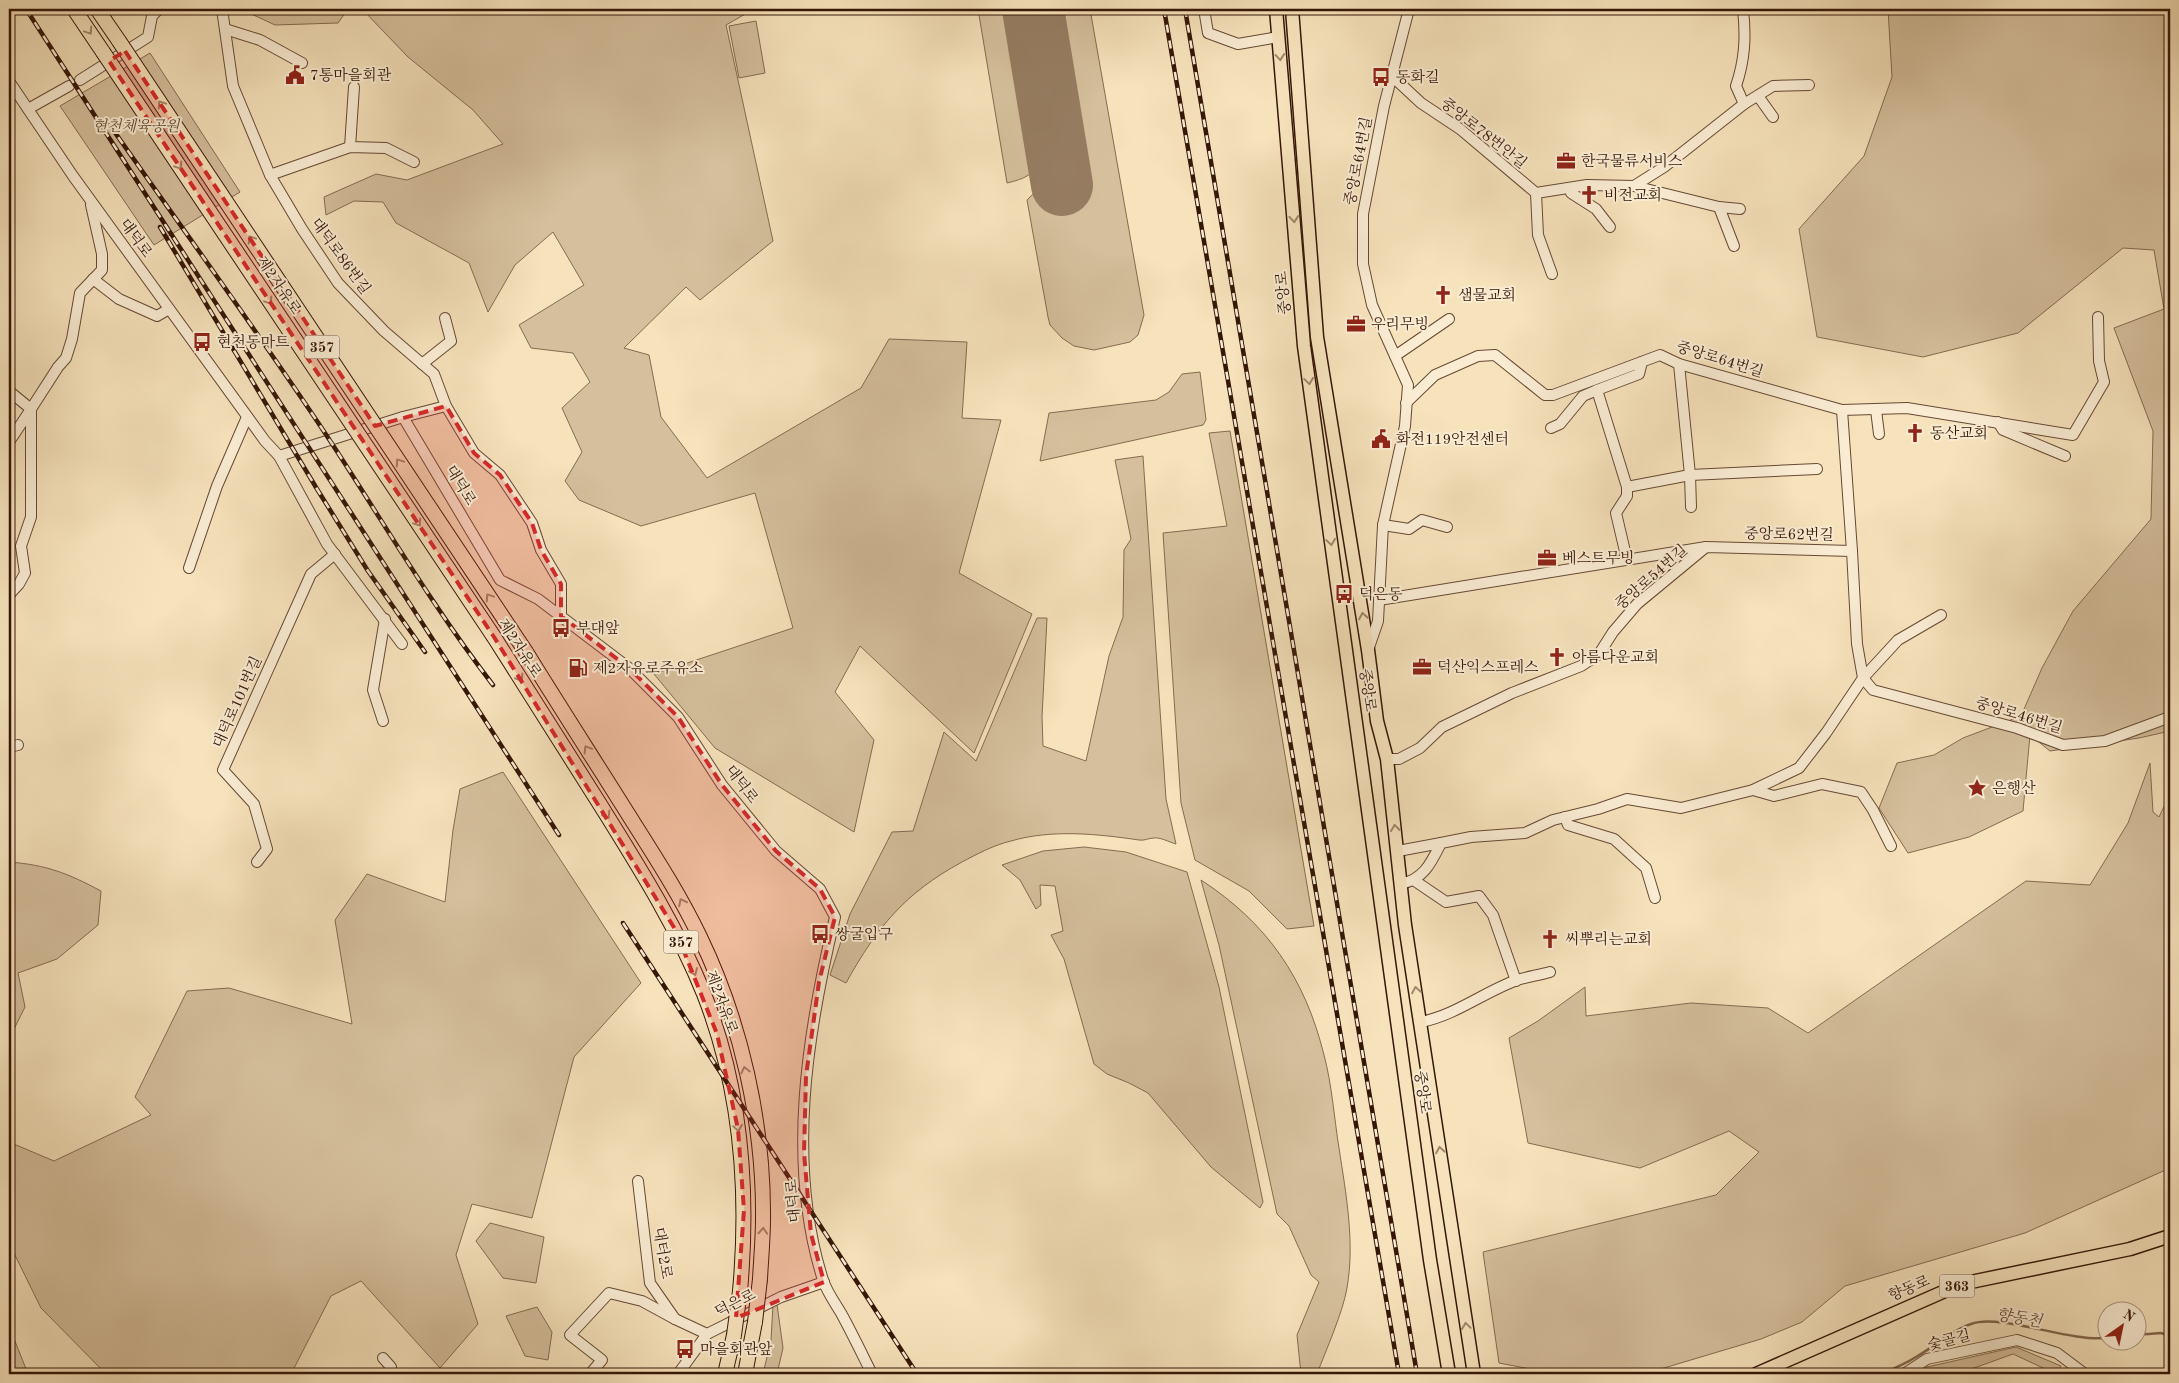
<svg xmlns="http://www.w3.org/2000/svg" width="2179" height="1383" font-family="'Old Standard TT','Noto Serif KR',serif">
<rect width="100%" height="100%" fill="#f6e2bb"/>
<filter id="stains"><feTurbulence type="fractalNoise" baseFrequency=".004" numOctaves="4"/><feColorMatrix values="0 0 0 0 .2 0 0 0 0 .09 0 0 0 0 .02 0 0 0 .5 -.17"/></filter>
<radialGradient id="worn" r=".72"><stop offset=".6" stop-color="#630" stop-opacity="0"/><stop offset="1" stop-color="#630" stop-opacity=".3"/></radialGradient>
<g fill="#d5bf9c" stroke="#866a52">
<polygon points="247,9 348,9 338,23 275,25 247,12"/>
<polygon points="362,9 754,9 726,25 773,241 700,300 686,287 624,348 649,355 661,417 707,478 861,388 889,339 967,342 962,418 1001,420 959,573 1032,614 974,753 860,646 835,692 874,740 854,832 715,748 654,674 793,628 755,493 641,526 579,500 565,481 582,452 562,408 590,382 573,353 531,348 519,325 584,285 553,232 515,265 488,312 469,263 396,223 383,202 354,201 326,215 324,197 376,174 407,180 503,144 473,110 408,57"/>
<path d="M978,9H1017L1040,156C1037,175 1023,179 1007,183Z"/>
<polygon points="1044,9 1090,9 1144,315 1138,335 1130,342 1094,350 1074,346 1062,338 1050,325 1048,317 1027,200 1034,193 1075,188"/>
<polygon points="1888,9 2170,9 2170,731 2139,738 2050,751 2030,735 2023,811 1969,837 1908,853 1879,808 1897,763 1934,755 1963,738 2021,716 2042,668 2073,611 2151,519 2153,431 2114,328 2164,309 2154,250 2123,248 2018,333 1923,357 1817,337 1799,229 1864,156 1892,77"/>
<polygon points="756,21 765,73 739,78 729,26"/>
<polygon points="150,53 240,192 154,245 60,106"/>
<polygon points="1200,372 1206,420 1203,425 1040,461 1049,413 1156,400 1169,392 1182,374"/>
<polygon points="1230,431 1314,926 1287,929 1249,891 1195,860 1181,803 1163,533 1227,526 1209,433"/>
<path d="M1143,456L1166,799L1176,844C1169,842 1160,837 1154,838C1148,838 1145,841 1139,840C1098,834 1052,829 1011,841C994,845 977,854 962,862C905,893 877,927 846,983L830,975L850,914L892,832L913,831L944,732L976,761L1037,618H1047L1042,717L1043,746L1086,761L1109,656L1123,617L1124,550L1131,539L1115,460Z"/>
<polygon points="2150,763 2153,812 2159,817 2170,794 2170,1168 2025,1233 1845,1286 1802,1322 1761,1339 1644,1374 1556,1374 1499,1363 1483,1252 1716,1195 1759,1152 1729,1131 1640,1168 1528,1143 1509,1038 1538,1021 1585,987 1586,1016 1691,1003 1768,1008 1808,1033 2026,881 2090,885 2128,823"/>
<polygon points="503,772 641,983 574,1057 532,1218 472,1204 456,1255 478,1324 440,1368 361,1281 331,1296 291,1374 106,1374 41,1308 9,1243 9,1142 54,1161 151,1115 135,1097 187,991 229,988 352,1024 335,920 367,874 445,902 453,830 460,789"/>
<polygon points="1084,847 1126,852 1187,872 1219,987 1263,1202 1260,1208 1211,1167 1148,1093 1129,1083 1107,1074 1094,1064 1064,959 1051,935 1063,931 1055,886 1040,885 1041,905 1036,909 1020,880 1002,865 1043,851"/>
<path d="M9,862C47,865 67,873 101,891L98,925L57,959L18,973L25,1007L9,1039Z"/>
<path d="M1201,880C1267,923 1305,978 1324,1055C1332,1085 1334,1117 1339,1148C1346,1194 1355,1242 1347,1288C1343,1312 1326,1350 1317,1374H1301L1297,1335L1319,1282L1311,1275L1289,1226L1277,1214L1219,945Z"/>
<polygon points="490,1223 544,1237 536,1283 503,1278 476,1241"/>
<polygon points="777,1304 783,1348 777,1374 763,1374 771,1340 773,1305"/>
<polygon points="537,1307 552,1332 548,1360 525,1356 506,1316"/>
<polygon points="9,1326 28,1374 9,1374"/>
<polygon points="2016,1347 2061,1366 2056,1374 2013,1354 1963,1372 1963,1374 1915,1374 1927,1367"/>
</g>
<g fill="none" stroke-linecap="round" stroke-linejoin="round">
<g stroke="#82674e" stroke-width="2.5">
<polyline points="2136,1335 2161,1333 2170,1336"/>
<path d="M1881,1374C1893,1369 1905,1364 1916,1357C1934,1347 1950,1331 1971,1324C2000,1313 2069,1342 2106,1338"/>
</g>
<polyline stroke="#967c61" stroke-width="62" points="1033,9 1062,185"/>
<g stroke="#664934" stroke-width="12">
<g id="minor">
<polyline points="222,9 233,86 270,175 302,229 338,283 384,331 434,374 446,406 474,453 500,475 532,523 541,550 561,584 561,616"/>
<polyline points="1204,9 1208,33 1238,44 1278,37"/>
<polyline points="225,29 260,40 302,63"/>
<path d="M1392,76L1421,103L1460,129L1536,193L1587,185L1634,186L1664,167L1744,104L1736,86C1745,59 1746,37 1743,9"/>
<polyline points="80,80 148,37 152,16 159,9"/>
<path d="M9,81L73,176L265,441L279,456L403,417L500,580L538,599L629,668L678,717L722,785L776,851L820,889L835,917C807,1034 786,1163 823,1280C827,1292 835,1303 841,1313C852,1333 862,1354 872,1374"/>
<polyline points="1758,96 1773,117"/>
<polyline points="1744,104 1773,86 1809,85"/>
<polyline points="28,109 69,86"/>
<polyline points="350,147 354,87"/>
<polyline points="270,175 350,147 386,148 414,162"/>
<polyline points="1634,186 1719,207 1734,246"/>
<polyline points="1570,188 1571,193 1596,209 1610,227"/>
<polyline points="1536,193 1538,235 1552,274"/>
<polyline points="1719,207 1740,209"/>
<polyline points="93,279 119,299 157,316 169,309"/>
<polyline points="1395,356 1449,319"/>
<polyline points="422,364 451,341 445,318"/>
<polyline points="1679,364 1690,475 1691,507"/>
<polyline points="9,391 31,409 9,442"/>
<polyline points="1406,403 1435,375 1478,356 1495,355 1545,395 1553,395 1660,355 1679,364 1842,410 1907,408 2073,435 2104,382 2099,361 2098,317"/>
<polyline points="1842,410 1852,551"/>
<polyline points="1876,410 1879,434"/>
<polyline points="403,417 446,406"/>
<polyline points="1998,422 2003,430 2065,456"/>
<polyline points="1551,428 1560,424 1583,396 1597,390"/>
<polyline points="279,456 327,544 402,644"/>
<polyline points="1627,487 1690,475 1817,469"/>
<polyline points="1383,525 1409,529 1422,520 1447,527"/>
<polyline points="1627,560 1616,513 1627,496 1627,487 1597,390 1639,374 1642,362"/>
<polyline points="189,568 217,486 247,417"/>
<polyline points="9,595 19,584 25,573 21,546 31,517 31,409 58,367 66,358 72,339 80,293 102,270 102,254 91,205"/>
<polyline points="1379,600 1706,547 1852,551 1857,644 1863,678 1873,690 2017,728 2063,745 2105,741 2170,717"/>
<polyline points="1368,650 1378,621 1383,525 1405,426 1408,385 1372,305 1363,264 1363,214 1384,106 1409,9"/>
<polyline points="383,721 373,690 385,619"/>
<polyline points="9,747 18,745"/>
<polyline points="1387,759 1399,759 1420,748 1442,727 1512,693 1581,666 1599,654 1613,632 1637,604 1706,547"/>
<polyline points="1753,790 1774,796 1822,784 1861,792 1873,810 1891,846"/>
<polyline points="1565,817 1568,825 1614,839 1646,868 1655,898"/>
<polyline points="1398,851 1441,843"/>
<polyline points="257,862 267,849 254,804 223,770 311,574 335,554"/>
<polyline points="1415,881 1446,902 1479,896 1493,915 1516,981"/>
<path d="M1401,884C1424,879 1431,863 1441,843L1471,837L1525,833L1553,820L1598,809L1627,799L1681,808L1753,790L1799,768L1826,733L1863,678L1898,640L1941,615"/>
<path d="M1421,1022C1456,1015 1484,992 1517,980C1527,977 1539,975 1550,972"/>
<polyline points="638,1181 650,1283 675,1319 707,1334"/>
<polyline points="383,1358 391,1367 391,1374"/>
<polyline points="590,1374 602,1360 570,1335 609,1293 642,1301 675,1319"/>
<polyline points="678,1374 707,1334 781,1297 824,1282"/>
<polyline points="1904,1374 1927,1359 2017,1340 2057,1353 2085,1374"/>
</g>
</g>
<g stroke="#361607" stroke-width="15">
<g id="major">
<polyline points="1276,9 1304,346 1430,1260 1449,1374"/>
<polyline points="1292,9 1317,337 1368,650 1377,721 1387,759 1405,925 1474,1374"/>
<polyline points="1756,1374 1961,1284 2130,1249 2170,1236"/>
</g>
</g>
<g stroke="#361607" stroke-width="16">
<g id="highway">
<polyline points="74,9 103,52"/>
<polyline points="97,9 119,41"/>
<path d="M494,637C530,693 565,750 601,806C639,867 677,927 704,994C741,1088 749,1192 740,1291"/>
<path d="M526,652C558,704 591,755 623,806C650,849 678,891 700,937C741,1022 764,1124 763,1219C763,1239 761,1259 760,1279"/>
<polyline points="725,1374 734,1335"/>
<polyline points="745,1374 755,1322"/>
</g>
</g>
<use href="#minor" stroke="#f9ecd3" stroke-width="10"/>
<use href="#major" stroke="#f6e2bb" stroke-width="12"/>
<use href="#highway" stroke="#f6e2bb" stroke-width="14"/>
<g stroke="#361607" stroke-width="4.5">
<g id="rail">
<polyline points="26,9 559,835"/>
<polyline points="1164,9 1399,1374"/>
<polyline points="1185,9 1417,1374"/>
<path d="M109,124C179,224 250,321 317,421C376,509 428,601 493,685"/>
<polyline points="160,227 317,489 368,571 425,652"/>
<polyline points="623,923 917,1374"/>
</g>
</g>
<use href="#rail" stroke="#f9ecd3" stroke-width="2.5" stroke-dasharray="8" stroke-linecap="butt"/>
<g stroke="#361607" stroke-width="16" stroke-linecap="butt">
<g id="highway-bridge">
<polyline points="119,41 526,652"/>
<polyline points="103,52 494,637"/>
<polyline points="755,1322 760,1279"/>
<polyline points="734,1335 740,1291"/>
</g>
</g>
<use href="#highway-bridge" stroke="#f6e2bb" stroke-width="14"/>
</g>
<defs><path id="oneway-chevron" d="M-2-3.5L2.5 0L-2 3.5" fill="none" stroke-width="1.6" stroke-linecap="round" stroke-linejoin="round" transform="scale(1.25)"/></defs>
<g stroke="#a0866a">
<use href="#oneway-chevron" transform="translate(89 31) rotate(56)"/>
<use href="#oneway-chevron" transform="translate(1280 57) rotate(85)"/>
<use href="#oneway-chevron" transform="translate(161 104) rotate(-124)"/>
<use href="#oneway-chevron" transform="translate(179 166) rotate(56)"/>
<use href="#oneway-chevron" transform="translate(1294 219) rotate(85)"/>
<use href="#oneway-chevron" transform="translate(251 239) rotate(-124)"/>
<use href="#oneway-chevron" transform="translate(269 301) rotate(56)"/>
<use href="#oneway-chevron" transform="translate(1309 381) rotate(82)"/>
<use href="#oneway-chevron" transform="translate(399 462) rotate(-124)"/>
<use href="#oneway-chevron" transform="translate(418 523) rotate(56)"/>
<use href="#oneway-chevron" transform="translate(1331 542) rotate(82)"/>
<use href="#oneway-chevron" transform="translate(489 597) rotate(-124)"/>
<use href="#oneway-chevron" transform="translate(1363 616) rotate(-99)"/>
<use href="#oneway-chevron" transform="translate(520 678) rotate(58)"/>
<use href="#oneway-chevron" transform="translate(587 749) rotate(-122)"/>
<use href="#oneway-chevron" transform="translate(607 815) rotate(58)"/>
<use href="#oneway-chevron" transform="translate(1395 828) rotate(-97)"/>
<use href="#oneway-chevron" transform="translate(682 902) rotate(-117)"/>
<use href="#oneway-chevron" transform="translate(694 972) rotate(67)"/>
<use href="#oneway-chevron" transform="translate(1416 990) rotate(-100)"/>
<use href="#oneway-chevron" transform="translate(745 1070) rotate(-103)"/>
<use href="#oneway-chevron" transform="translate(738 1128) rotate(81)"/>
<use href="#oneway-chevron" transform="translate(1440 1150) rotate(-99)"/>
<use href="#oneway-chevron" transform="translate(763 1231) rotate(-87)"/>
<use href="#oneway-chevron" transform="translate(1466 1326) rotate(-98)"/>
</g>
<path fill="#d62828" fill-opacity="0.2" stroke="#d62828" stroke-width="4" stroke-dasharray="10 6" stroke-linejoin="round" d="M125,51L375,426L446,406L474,453L500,475L532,523L541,550L561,584V616L629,668L678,717L722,785L776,851L820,889L835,917L819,982L806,1076L804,1153L811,1234L824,1282L736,1318L744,1210L738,1129L717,1034L675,929L494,637L109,61Z"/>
<defs>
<g id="civic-bare" transform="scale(1.5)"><path d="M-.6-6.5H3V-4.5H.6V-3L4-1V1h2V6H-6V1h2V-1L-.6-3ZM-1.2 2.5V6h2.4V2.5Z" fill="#8f2418" stroke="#f9ecd3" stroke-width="2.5" paint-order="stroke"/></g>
<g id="bus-bare" transform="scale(1.5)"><path d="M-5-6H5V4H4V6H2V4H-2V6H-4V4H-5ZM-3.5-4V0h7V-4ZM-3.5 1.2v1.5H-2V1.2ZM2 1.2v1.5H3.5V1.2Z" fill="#8f2418" stroke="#f9ecd3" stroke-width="2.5" paint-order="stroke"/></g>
<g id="office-bare" transform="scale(1.5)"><path d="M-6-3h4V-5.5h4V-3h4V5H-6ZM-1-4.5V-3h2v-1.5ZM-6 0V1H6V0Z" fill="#8f2418" stroke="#f9ecd3" stroke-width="2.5" paint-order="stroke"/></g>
<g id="church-bare" transform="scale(1.5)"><path d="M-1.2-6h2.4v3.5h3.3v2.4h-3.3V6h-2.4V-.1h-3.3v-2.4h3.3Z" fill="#8f2418" stroke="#f9ecd3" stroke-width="2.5" paint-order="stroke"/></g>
<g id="fuel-bare" transform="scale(1.5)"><path d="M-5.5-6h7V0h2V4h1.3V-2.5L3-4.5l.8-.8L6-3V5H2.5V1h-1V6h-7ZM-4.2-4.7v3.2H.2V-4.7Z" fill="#8f2418" stroke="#f9ecd3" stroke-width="2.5" paint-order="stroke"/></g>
<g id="sight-bare" transform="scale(1.5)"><path d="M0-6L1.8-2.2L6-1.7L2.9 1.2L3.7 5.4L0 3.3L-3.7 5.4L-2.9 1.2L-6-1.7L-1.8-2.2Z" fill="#8f2418" stroke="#f9ecd3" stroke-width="2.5" paint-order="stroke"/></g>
</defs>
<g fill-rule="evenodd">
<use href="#civic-bare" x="295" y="75"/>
<use href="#bus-bare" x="1381" y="77"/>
<use href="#office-bare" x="1566" y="161"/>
<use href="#church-bare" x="1589" y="195"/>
<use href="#church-bare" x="1443" y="295"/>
<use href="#office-bare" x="1356" y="324"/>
<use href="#bus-bare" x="202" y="342"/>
<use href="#church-bare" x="1915" y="433"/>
<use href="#civic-bare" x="1381" y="439"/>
<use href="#office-bare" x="1547" y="558"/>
<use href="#bus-bare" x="1344" y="594"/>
<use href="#bus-bare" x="561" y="628"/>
<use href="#church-bare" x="1557" y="657"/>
<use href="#office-bare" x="1422" y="667"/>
<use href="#fuel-bare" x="578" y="668"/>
<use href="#sight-bare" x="1977" y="788"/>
<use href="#bus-bare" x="820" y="934"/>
<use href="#church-bare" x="1550" y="939"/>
<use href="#bus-bare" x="685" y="1349"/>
</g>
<g text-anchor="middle" stroke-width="4" stroke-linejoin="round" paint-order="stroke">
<g fill="#f9ecd3" stroke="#705644" stroke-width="1">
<rect x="304.5" y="335.5" width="35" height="23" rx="4"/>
<rect x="663.5" y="930.5" width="35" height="23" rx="4"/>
<rect x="1939.5" y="1274.5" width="35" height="23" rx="4"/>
</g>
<g font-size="14" font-weight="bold" fill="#361607">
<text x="322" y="352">357</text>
<text x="681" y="947">357</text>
<text x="1957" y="1291">363</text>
</g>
<g font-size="15" fill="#361607" stroke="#f9ecd3" text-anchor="start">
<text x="310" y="80">7통마을회관</text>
<text x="1396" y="82">동화길</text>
<text x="1581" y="166">한국물류서비스</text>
<text x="1604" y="200">비전교회</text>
<text x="1458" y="300">샘물교회</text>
<text x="1371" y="329">우리무빙</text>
<text x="217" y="347">현천동마트</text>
<text x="1930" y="438">동산교회</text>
<text x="1396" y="444">화전119안전센터</text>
<text x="1562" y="563">베스트무빙</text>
<text x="1359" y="599">덕은동</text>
<text x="576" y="633">부대앞</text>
<text x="1572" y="662">아름다운교회</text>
<text x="1437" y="672">덕산익스프레스</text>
<text x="593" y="673">제2자유로주유소</text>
<text x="1992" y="793">은행산</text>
<text x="835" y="939">쌍굴입구</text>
<text x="1565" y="944">씨뿌리는교회</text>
<text x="700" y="1354">마을회관앞</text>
</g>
<g font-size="15" font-style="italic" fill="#664934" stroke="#f9ecd3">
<text x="136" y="131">현천체육공원</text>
</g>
<g font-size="15" fill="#361607" stroke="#f9ecd3">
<text transform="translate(1484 133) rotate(38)" y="5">중앙로78번안길</text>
<text transform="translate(1358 161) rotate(-79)" y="5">중앙로64번길</text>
<text transform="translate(136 238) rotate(54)" y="5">대덕로</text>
<text transform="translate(341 256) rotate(54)" y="5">대덕로86번길</text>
<text transform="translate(279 285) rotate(56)" y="5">제2자유로</text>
<text transform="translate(1283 293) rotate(-95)" y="5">중앙로</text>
<text transform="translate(1720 359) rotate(17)" y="5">중앙로64번길</text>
<text transform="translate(461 485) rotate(59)" y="5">대덕로</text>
<text transform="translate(1789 534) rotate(1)" y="5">중앙로62번길</text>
<text transform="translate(1651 577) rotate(-41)" y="5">중앙로54번길</text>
<text transform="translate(520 648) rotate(57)" y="5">제2자유로</text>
<text transform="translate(1368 690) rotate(82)" y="5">중앙로</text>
<text transform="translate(237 702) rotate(-66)" y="5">대덕로101번길</text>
<text transform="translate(2019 715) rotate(17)" y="5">중앙로46번길</text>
<text transform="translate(742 784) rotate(53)" y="5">대덕로</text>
<text transform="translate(722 1002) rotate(70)" y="5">제2자유로</text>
<text transform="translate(1423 1092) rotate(82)" y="5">중앙로</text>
<text transform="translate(793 1201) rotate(-95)" y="5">대덕로</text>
<text transform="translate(663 1253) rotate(81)" y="5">대터2로</text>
<text transform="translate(1909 1288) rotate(-23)" y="5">향동로</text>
<text transform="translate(735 1303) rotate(-27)" y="5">덕은로</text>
<text transform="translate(1949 1340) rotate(-14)" y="5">숯골길</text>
</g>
<g font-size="16" font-style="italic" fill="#694c37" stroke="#f9ecd3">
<text transform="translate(2019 1317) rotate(9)" y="6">향동천</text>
</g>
</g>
<rect width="2179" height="1383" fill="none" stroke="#f6e2bb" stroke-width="30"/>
<rect x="10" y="10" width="2159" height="1363" fill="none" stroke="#361607" stroke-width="2.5"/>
<rect x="15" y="15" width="2149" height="1353" fill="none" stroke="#361607"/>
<g transform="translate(2122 1326) rotate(33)"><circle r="24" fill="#f9ecd3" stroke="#ab9681"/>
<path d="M0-4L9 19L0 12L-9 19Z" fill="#8f2418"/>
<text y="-8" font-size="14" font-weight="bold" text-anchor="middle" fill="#361607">N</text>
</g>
<rect width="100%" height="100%" filter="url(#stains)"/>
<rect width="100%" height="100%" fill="url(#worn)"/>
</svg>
